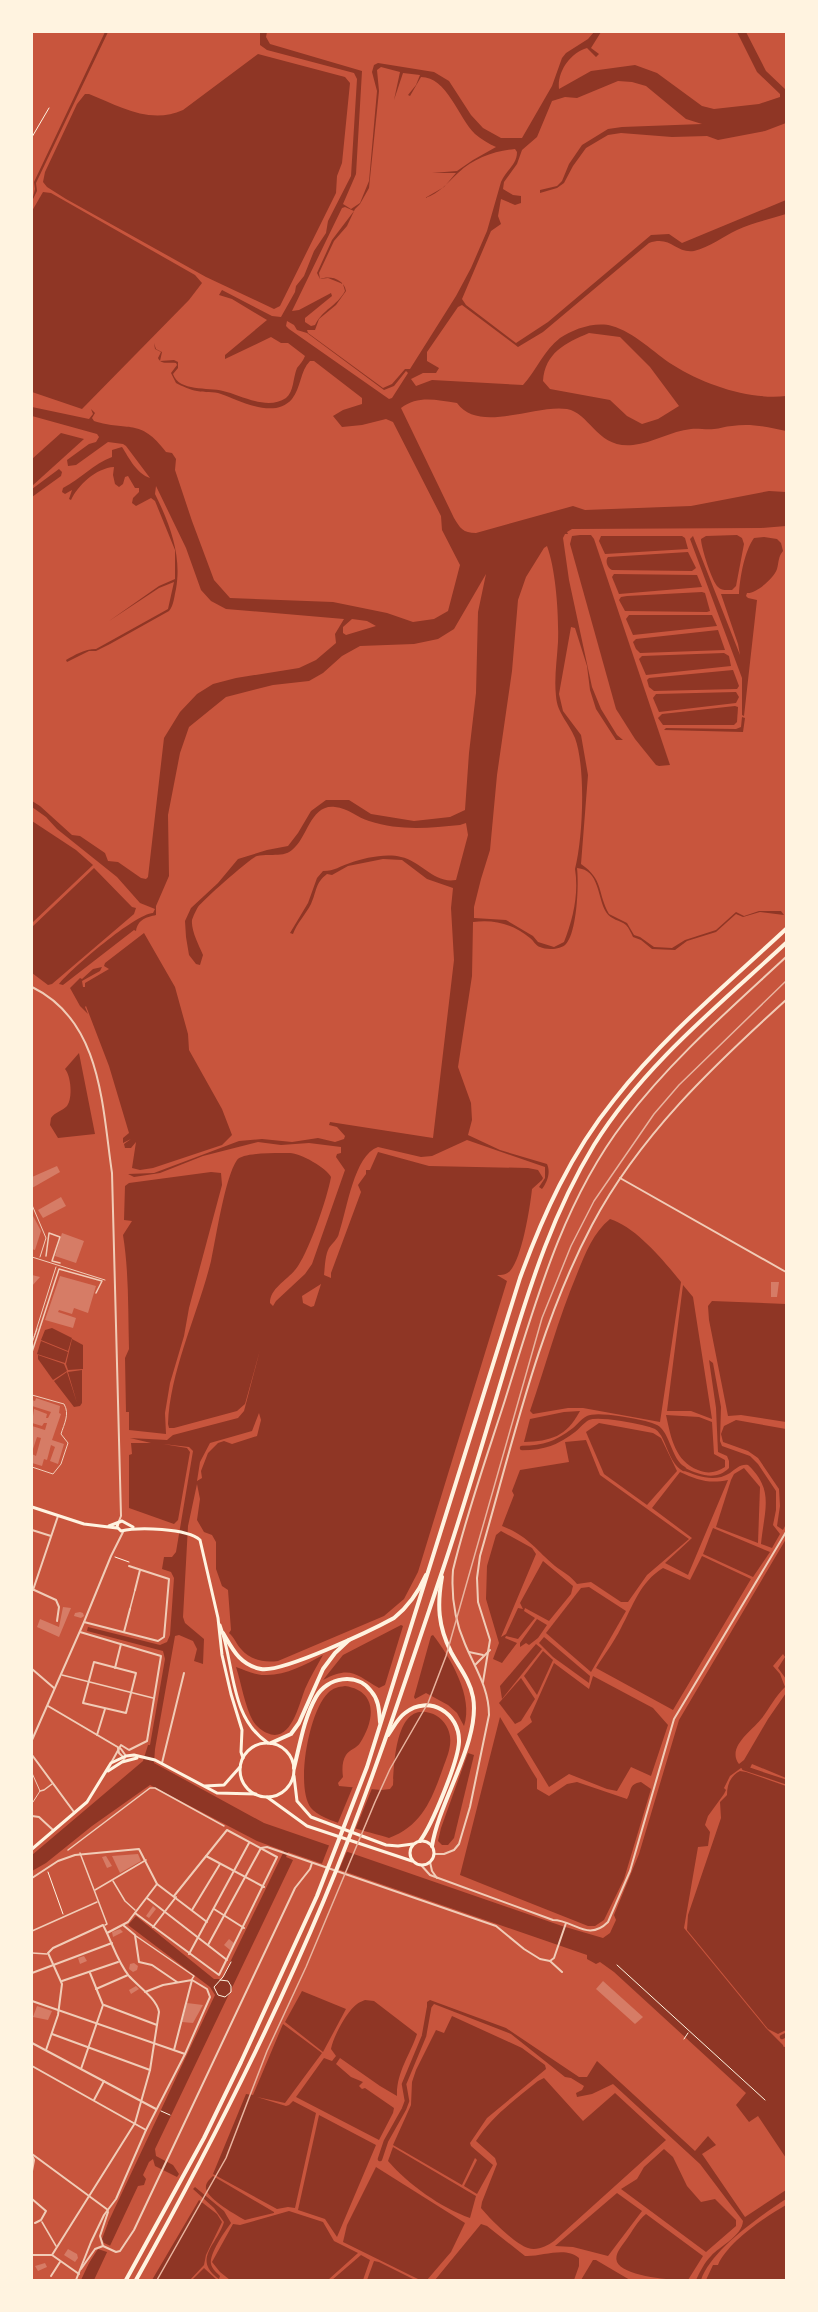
<svg xmlns="http://www.w3.org/2000/svg" width="818" height="2312" font-family="Spectral,serif">
<rect width="100%" height="100%" fill="#c8553d"/>
<g fill="#8f3625" fill-rule="evenodd">
<polygon points="105,32 108,32 36,183 37,191 32,201 35,189 34,182"/>
<path d="M260,32H267L266,37L270,44L362,71L356,174L343,204L351,209L360,203L369,181L377,91L372,72L374,65L378,63L434,72L449,81L471,115L483,128L501,138H522L552,86L562,58L566,53L588,39L594,32H601L591,48L599,54L596,57L587,48C570,53 557,72 559,89L591,71L635,65L657,73L702,106L714,109L759,104L780,97V94L757,72L737,32H746L766,71L786,90V123L765,131L718,140L707,136L672,137L621,133L608,135L586,148L573,166L564,183L557,188L540,193V190L557,186L562,181L569,164L582,145L608,129L622,127L702,124L686,119L646,86L632,82L618,81L577,98L565,97L552,101L537,137L522,150L517,164L504,182L503,189L513,195L521,196V203L515,205L501,199L498,216L501,224L491,231L462,299L466,305L516,343L548,322L651,235L669,234L682,243L786,200V214C770,219 752,223 737,230C722,237 710,247 694,251C676,254 671,235 649,243L543,332L518,347L462,305L458,307L427,352V361L439,368L436,373H423L411,379L416,386L432,380L523,385C536,371 544,350 560,338C573,329 596,321 612,326C634,332 654,353 673,365C705,385 749,400 786,396V431C769,427 750,423 732,426C725,426 720,429 714,429C706,430 698,428 691,429C671,431 653,443 633,445C597,449 590,413 567,409C535,404 479,434 457,403C436,400 418,395 401,408L454,518C460,528 463,533 476,533L573,506L585,510L691,506L769,491L786,492V526L761,528L572,529L567,532L568,534H565L563,538L569,580L592,687L601,709L617,735L623,740H616L596,709L590,690L587,666L575,628L571,627L559,694L563,711L581,735L588,775L581,864C604,880 597,892 609,914L627,923L634,935L640,937L654,947L672,948L685,940L716,930L736,912L744,916L759,911H781L784,915L760,912L743,917L736,914L716,932L687,941L675,950L652,949L641,940L633,937C631,933 629,928 626,925C620,920 611,920 606,912C597,897 600,870 577,868C579,884 577,932 566,944C561,950 546,950 540,947C536,946 533,940 530,938C513,924 494,919 473,922L472,976L458,1067L471,1103L472,1120L468,1135L500,1150L547,1164C551,1173 547,1182 542,1189L539,1187L545,1178V1167L467,1140L432,1156L421,1157L378,1147C354,1155 347,1210 339,1233C338,1239 332,1243 329,1248C325,1255 325,1267 324,1275L331,1278V1273L361,1192L358,1185L366,1174V1170H370L378,1152L429,1166L528,1168L538,1170L543,1178L542,1180L532,1189C530,1208 522,1258 510,1271C506,1275 502,1275 497,1275L507,1281L418,1572L404,1599L384,1616L278,1661C264,1663 250,1660 241,1649C236,1644 235,1638 229,1633L231,1630L228,1590L222,1586L216,1569V1542L212,1535L204,1532L197,1520L200,1499L197,1484L188,1526L183,1617L185,1623L204,1639L203,1664L194,1661L197,1649L193,1641L179,1635L175,1636L155,1749L154,1763L264,1823L562,1926L603,1938L610,1933L616,1920L614,1915L639,1854L679,1720L786,1539V1679L778,1668L785,1657L783,1654L773,1666L780,1674L785,1687C775,1697 770,1707 762,1718C753,1730 726,1747 739,1764L744,1760L768,1719L786,1693V1778L752,1764L749,1770L741,1768L730,1776L724,1788L726,1790L724,1794L708,1816L705,1825L710,1832L708,1846L698,1847L684,1928L766,2028L783,2045L786,2056V2158L758,2116L749,2122L736,2105L746,2093L614,1972L600,1962L596,1964L587,1959V1955L288,1852L286,1857L293,1860L155,2149L156,2156L173,2165L179,2174L177,2177L155,2166L153,2159L149,2162L143,2175L146,2179L144,2185L138,2186L94,2280H81L215,1995L210,1987L128,1925L136,1916L214,1979H222L284,1851L257,1841L150,1785L92,1826L46,1863L32,1871V1855L143,1761L148,1745H150L165,1659L163,1651L87,1631L88,1627L160,1645L167,1642L170,1635L174,1578L171,1572L162,1569L164,1557H172L176,1552L193,1451L189,1447L163,1444L187,1448L190,1452L178,1520L174,1524L129,1508V1455L132,1454L131,1443H151L130,1438L167,1440L173,1435L238,1418L244,1411L260,1350L245,1404L237,1411L174,1428H169L168,1424C170,1370 198,1314 211,1261C216,1238 225,1177 237,1160C243,1152 280,1153 290,1153C300,1153 327,1168 331,1177C327,1199 310,1248 298,1266C290,1279 270,1287 270,1303L273,1306L276,1301L305,1274L312,1264L345,1170L336,1157L337,1154L341,1153V1147L309,1143L281,1145L258,1142L203,1156L160,1173L134,1177L128,1174L154,1173L239,1141L262,1139L292,1142L318,1138L335,1142L344,1139L345,1136L337,1127L329,1125L330,1122L433,1138L454,960L451,908L453,888L427,879L402,860L383,859L348,866L332,875L327,874C315,883 317,891 311,904C306,914 297,923 293,934L290,933L308,903L317,878L323,871C335,871 340,866 350,863C364,858 386,853 401,857C421,861 434,884 456,880L468,835L466,823L460,825C429,828 400,831 369,821C358,818 348,808 335,807C310,804 308,838 292,850C283,858 268,853 257,856C250,858 202,901 198,907C196,910 193,917 192,920C191,931 199,945 203,955L200,965L196,964L189,955L186,937L185,921L191,908L218,883L238,859L267,850L288,846L298,833L311,811L326,800H349L371,814L414,821L450,817L465,810L469,753L476,693L478,612L486,574L454,629L438,639L414,644L360,646L342,656L323,673L309,681L273,685L226,697L189,727L180,753L168,815L169,876L156,906V915C147,917 138,919 136,931L134,930L63,985L59,984C72,968 135,914 153,913L155,909L140,903L117,877L57,829L46,817L32,807V801L40,806L72,835L80,836L105,853L108,861L118,862L141,878L146,879L148,877L164,738L180,712L197,694L213,684L236,678L299,668L316,660L336,643L335,634L344,619L226,609L211,601L201,590L186,548L156,486L155,494C170,524 182,556 176,589C174,597 174,605 169,611L110,644L96,651H89L67,662L66,660C75,655 84,649 96,649L168,609L174,582L159,588L109,621L159,586L175,579V550L155,501L151,498L136,506L132,503L133,498L139,492V488H135L128,476L125,477L123,484L119,487L115,484L113,475L114,467C96,468 78,485 71,500L69,499L72,490L65,494L62,492L63,488C81,479 93,464 112,457V450L122,447C129,458 137,474 150,478L126,446L123,444L108,442L76,465L68,466L67,460L89,444L96,442L99,437L97,434L32,416V407L89,419L93,414L91,409L95,413L92,418L94,421C128,432 140,417 166,452L172,453L176,459L175,470L192,521L214,580L230,598L333,602L387,613L413,622L434,619L448,611L460,565L442,530L441,516L393,422L386,419L362,425L342,427L333,416L343,410L362,404V398L314,361H310C300,371 301,388 292,399C274,420 239,400 221,394C213,391 205,393 197,391C190,390 182,386 176,383L171,373L177,365L176,363C169,362 161,365 158,358L161,352L155,349L154,343L156,349L162,352L160,361L174,360L178,362V368L173,374C179,392 208,387 223,391C241,395 267,411 286,398C294,392 293,377 297,368C300,364 303,361 305,356L288,343H281L271,337L225,359V355L267,320L232,299L219,295L222,290L272,316L281,317L295,292L296,286L304,276L314,251L326,233L328,221L351,176L357,79L354,73L267,50L260,45ZM381,67L400,72L394,100L403,73L420,75L416,85L408,95L410,96L421,77C447,77 458,117 475,134C481,139 489,144 496,147L473,160L457,171L432,173H456L444,187L425,198C440,193 447,183 458,173C474,158 494,151 515,149L517,152C517,165 506,170 501,182L487,231L471,268L456,296L410,369H405L392,384L383,388L308,333L307,330H315L319,319L336,305L346,291C344,279 330,275 320,279L319,273L334,241L347,226L355,209L360,204L369,188L379,91L377,70ZM345,207L354,211L332,240L317,273L320,279L328,278L343,284L345,291C337,306 323,309 315,325L311,326L305,322V318L332,296L331,293L299,310L292,311L342,208ZM287,321L294,325L297,330L307,333L384,390L394,386L406,371L408,373L392,398L389,399L289,329L286,326ZM589,333L620,337L650,367L679,406L658,419L642,424L627,416L610,400L550,389L543,381C545,353 565,343 589,333ZM547,546C556,570 559,616 558,642C557,660 554,678 556,696C557,713 569,723 575,738C586,768 583,838 575,869C579,894 573,919 564,942L554,947L538,942L533,936L506,920L474,918V907L481,879L490,850L497,775L512,671L518,600L526,577L544,548ZM352,619L367,621L376,626L346,635L343,633V627ZM321,1284L314,1306L311,1307L303,1303L302,1296ZM259,1413L261,1420L257,1436L232,1444L224,1441L218,1443L208,1453L201,1471L202,1478L197,1481L200,1462L210,1443L252,1431Z"/>
<path d="M258,54L345,77L350,83L342,163L337,176L336,193L280,306L274,309L206,277L66,199L47,187L43,182L45,172L77,104L85,94H89C119,106 150,125 183,110Z"/>
<polygon points="43,192 51,193 195,275 202,283 189,300 82,409 32,392 32,211"/>
<polygon points="61,433 84,439 32,486 32,459"/>
<polygon points="59,469 62,472 61,476 32,497 32,489"/>
<polygon points="580,535 591,535 594,539 670,765 659,766 656,765 635,739 616,709 570,544 572,536"/>
<path d="M737,535L742,538L744,544L736,586L732,590C728,590 721,591 718,587C712,582 701,547 701,539L706,536Z"/>
<polygon points="601,536 682,536 685,538 688,549 605,554 599,541"/>
<path d="M693,536L740,655L738,644L721,594H739C740,578 744,552 754,538L764,537L777,539L781,543L783,551C778,557 779,562 777,569C774,578 756,594 747,593L746,596L748,598L757,600L744,716L742,715V678L690,539Z"/>
<path d="M688,552L696,568L692,571L612,570C607,568 605,560 608,557Z"/>
<polygon points="614,574 697,575 702,587 619,594 612,577"/>
<polygon points="702,592 705,593 710,611 707,612 625,611 619,600 621,597 627,596"/>
<polygon points="629,615 712,615 717,626 633,635 626,619"/>
<polygon points="718,630 725,650 640,653 636,649 633,642 636,639"/>
<polygon points="724,653 729,656 731,666 646,675 639,659 642,656"/>
<polygon points="733,670 739,686 737,689 654,691 649,687 647,680 649,678"/>
<polygon points="736,692 739,697 736,703 659,712 653,698 656,694"/>
<polygon points="735,706 738,707 737,722 734,725 663,725 658,718 662,714"/>
<polygon points="742,717 745,718 743,732 664,730 666,728 736,729 741,727"/>
<polygon points="32,821 76,850 93,865 32,923"/>
<polygon points="94,868 132,907 136,908 134,914 52,984 48,985 32,973 32,927"/>
<polygon points="144,933 175,987 188,1034 189,1050 222,1109 232,1135 222,1145 153,1168 140,1170 132,1168 136,1142 131,1148 125,1148 124,1144 131,1139 123,1143 123,1138 129,1133 109,1066 86,1006 85,1007 88,1014 80,1006 70,988 80,978 82,979 93,969 102,967 100,971 82,981 83,987 85,987 85,983 109,969 104,966 105,963"/>
<path d="M79,1053L95,1134L58,1138L50,1125L51,1118C55,1112 62,1111 67,1106C73,1098 71,1076 65,1069Z"/>
<path d="M211,1172L221,1173L222,1185L189,1308L184,1336L170,1383L165,1413L166,1434L129,1430V1412H126L125,1358L129,1349C128,1310 129,1272 123,1235L132,1221L124,1220L125,1186L129,1183Z"/>
<path d="M610,1219C636,1227 664,1261 681,1282L660,1422L583,1408H568L533,1414L530,1411C546,1365 558,1319 577,1274C585,1254 593,1233 610,1219Z"/>
<polygon points="683,1285 693,1297 712,1419 691,1411 667,1411"/>
<polygon points="712,1301 786,1304 786,1422 741,1415 728,1416 709,1320 708,1306"/>
<polygon points="52,1328 72,1338 68,1351 41,1340 45,1330"/>
<polygon points="72,1339 83,1345 83,1369 68,1370 66,1364"/>
<polygon points="41,1341 68,1352 65,1363 37,1354"/>
<polygon points="38,1355 64,1364 67,1371 53,1380 38,1359"/>
<path d="M709,1360L713,1363L721,1407L720,1441L722,1446L750,1456L758,1464L776,1491V1510L773,1525L780,1534L772,1548L761,1544C764,1511 775,1490 748,1465C740,1464 736,1469 730,1473C714,1483 698,1476 682,1470L685,1468C700,1475 716,1481 729,1468V1461L727,1456L718,1452L716,1408Z"/>
<polygon points="82,1370 82,1403 80,1406 74,1407 54,1381 67,1372 77,1403 68,1372"/>
<path d="M580,1411C566,1437 551,1441 524,1442L530,1419L564,1412Z"/>
<path d="M666,1415L699,1417L712,1422L714,1454L725,1460V1467C716,1473 707,1474 698,1470C675,1461 671,1438 666,1415Z"/>
<polygon points="736,1420 786,1429 786,1524 783,1530 777,1526 780,1506 779,1489 758,1458 748,1451 723,1442 721,1434 724,1426"/>
<polygon points="599,1423 653,1433 661,1438 677,1471 647,1505 604,1474 586,1432"/>
<path d="M586,1440L600,1475L689,1539L647,1575L628,1602H621L591,1582L577,1584C571,1576 563,1572 555,1566C535,1549 528,1536 502,1526L514,1495L512,1491L520,1470L569,1462L565,1442Z"/>
<polygon points="744,1468 760,1487 758,1543 716,1527 731,1480 734,1474"/>
<path d="M680,1472C697,1480 709,1484 728,1480L688,1575L665,1563L692,1538L652,1508Z"/>
<polygon points="713,1528 770,1552 753,1577 703,1554"/>
<polygon points="501,1531 532,1548 536,1554 501,1637 506,1634 518,1608 523,1609 520,1603 543,1561 573,1586 571,1594 549,1621 525,1608 524,1611 535,1618 518,1639 506,1636 505,1638 517,1643 502,1663 493,1659 499,1643 486,1599 487,1566 496,1535"/>
<path d="M702,1556L751,1579L673,1710L596,1668C604,1655 614,1642 621,1628C633,1606 640,1582 663,1568L690,1580Z"/>
<polygon points="589,1587 626,1611 591,1672 546,1633 581,1588"/>
<polygon points="537,1619 547,1625 538,1638 529,1645 526,1643 520,1647 520,1643"/>
<path d="M401,1625L403,1626L385,1685L379,1688C356,1675 351,1665 323,1680L343,1655Z"/>
<path d="M433,1635C450,1657 474,1697 464,1726L457,1713L448,1705L426,1693L415,1699L414,1697L431,1636Z"/>
<polygon points="544,1637 590,1676 589,1683 553,1657 539,1643"/>
<polygon points="536,1644 542,1649 502,1699 500,1686"/>
<polygon points="543,1651 553,1660 537,1695 524,1676"/>
<path d="M323,1655C317,1666 310,1677 305,1689C299,1704 291,1744 267,1733C262,1731 256,1726 253,1721C245,1707 241,1682 236,1667C245,1670 254,1675 264,1675C285,1676 305,1665 323,1655Z"/>
<polygon points="554,1663 589,1689 593,1676 653,1708 668,1725 651,1776 631,1767 617,1791 607,1789 569,1774 549,1787 517,1734 532,1722 530,1717"/>
<polygon points="521,1678 535,1699 521,1721 515,1724 499,1703"/>
<path d="M345,1686C378,1691 375,1720 360,1743C357,1748 349,1750 346,1755C342,1761 342,1770 343,1777L338,1783L339,1786L381,1790L390,1789L393,1785C394,1766 395,1702 430,1713C439,1715 447,1724 449,1732C453,1744 447,1757 443,1768C432,1799 422,1826 389,1838C371,1832 322,1822 311,1808C295,1787 309,1711 328,1693C333,1688 338,1687 345,1686Z"/>
<path d="M500,1717L532,1771L537,1779V1789L549,1796L567,1784L577,1782L627,1799C632,1791 628,1784 641,1782L651,1789L624,1879L604,1920L595,1926H588L460,1875Z"/>
<polygon points="468,1753 474,1755 454,1838 448,1845 442,1845 438,1841 441,1828"/>
<path d="M740,1771L746,1772L786,1786V2030L778,2034L768,2029L687,1930L688,1915L721,1818L720,1802L727,1795C727,1785 730,1776 740,1771Z"/>
<polygon points="302,1991 346,2009 323,2052 285,2022"/>
<path d="M365,2000L374,2001L417,2034C410,2055 396,2073 397,2096L380,2086L340,2058L336,2064L351,2077L363,2082L359,2086L362,2089L365,2088L394,2108L393,2113L379,2140L296,2097L324,2058L332,2061L336,2056L331,2049C333,2037 347,2011 357,2004C359,2002 363,2001 365,2000Z"/>
<path d="M430,2000L506,2028L579,2077H587L597,2061L695,2151L708,2136L716,2145L702,2154L745,2217L786,2190V2199C760,2216 711,2250 701,2280H696C700,2272 704,2263 711,2256C720,2246 742,2236 743,2221L700,2164L613,2084L592,2094L577,2097L576,2093L582,2090L584,2086L571,2078L565,2077L511,2034L434,2004L431,2008H427V2002Z"/>
<polygon points="452,2016 522,2048 545,2065 546,2069 487,2118 470,2143 471,2146 493,2165 477,2194 464,2186 477,2160 475,2158 462,2185 393,2145 411,2105 412,2082 416,2070 436,2030 444,2033"/>
<polygon points="283,2024 322,2053 285,2103 257,2097 286,2106 289,2105 293,2101 316,2113 295,2208 288,2207 277,2209 213,2174 246,2094 253,2095"/>
<path d="M544,2078L583,2121L615,2093L666,2140L554,2241C547,2246 537,2251 528,2248C515,2244 490,2219 481,2208L482,2202L497,2164L495,2158L476,2141C492,2116 516,2099 538,2081Z"/>
<polygon points="319,2115 376,2145 337,2237 325,2219 298,2210"/>
<path d="M393,2147L476,2196L470,2218C441,2208 408,2184 388,2161Z"/>
<polygon points="664,2149 673,2157 687,2186 701,2202 715,2199 736,2220 736,2226 706,2252 621,2189 637,2179 644,2167"/>
<polygon points="376,2167 465,2223 451,2252 427,2280 420,2280 343,2242 347,2225"/>
<path d="M213,2176L274,2212V2213L245,2220C236,2215 209,2200 206,2189C205,2183 210,2179 213,2176Z"/>
<path d="M195,2187L224,2211L231,2223C225,2231 209,2254 211,2264C212,2269 217,2273 220,2276L219,2279C192,2259 217,2245 224,2222L214,2208L193,2189Z"/>
<polygon points="617,2193 642,2211 608,2256 573,2247 555,2246"/>
<polygon points="199,2200 217,2214 222,2222 206,2255 204,2265 190,2280 152,2280"/>
<path d="M786,2205V2280H706L713,2265H718C728,2242 765,2217 786,2205Z"/>
<polygon points="289,2211 323,2222 334,2241 358,2253 328,2280 230,2280 220,2272 212,2262 233,2224 240,2225"/>
<path d="M646,2214L703,2256L688,2280C673,2281 623,2276 617,2262C614,2254 622,2246 626,2240C632,2232 638,2220 646,2214Z"/>
<path d="M481,2224L487,2226L525,2256C542,2257 565,2246 579,2258V2266L574,2280H435Z"/>
<polygon points="361,2255 370,2260 363,2280 332,2280"/>
<polygon points="593,2260 596,2260 630,2280 581,2280"/>
<polygon points="374,2261 379,2262 415,2280 367,2280"/>
<polygon points="204,2268 217,2280 192,2280"/>
</g>
<g fill="#c8553d">
<polygon points="354,1784 373,1786 355,1830 337,1825"/>
<polygon points="330,1843 348,1849 338,1872 321,1866"/>
<polygon points="105,2222 108,2223 102,2239 104,2243 113,2247 110,2253 98,2249 87,2266 85,2265"/>
</g>
<g fill="none" stroke-linecap="round" stroke-linejoin="round">
<g stroke="#8f3625" stroke-width="4.5">
<path d="M522,1448C544,1448 557,1443 574,1430C578,1427 582,1421 588,1418C598,1413 645,1422 656,1427C668,1433 669,1461 684,1469"/>
<polyline points="744,1768 786,1782"/>
<polyline points="782,2037 786,2035"/>
<polyline points="784,2049 786,2050"/>
<polyline points="380,2159 386,2141 404,2109 407,2101 404,2084 424,2036 429,2008"/>
</g>
</g>
<g fill="#d67c66">
<polygon points="57,1166 60,1172 32,1188 32,1177"/>
<polygon points="61,1197 66,1206 43,1218 38,1210"/>
<polygon points="32,1214 41,1231 35,1250 32,1249"/>
<polygon points="62,1233 84,1241 76,1263 55,1256"/>
<polygon points="32,1275 40,1277 32,1286"/>
<polygon points="60,1276 96,1286 88,1313 74,1308 72,1314 59,1310 58,1312 76,1318 73,1328 45,1320"/>
<polygon points="771,1282 779,1282 777,1297 771,1297"/>
<polygon points="36,1398 60,1406 59,1413 61,1414 52,1440 64,1444 58,1464 50,1461 55,1447 51,1445 47,1460 44,1459 42,1466 32,1463 32,1454 36,1456 41,1438 37,1437 32,1452 32,1426 45,1430 47,1423 44,1423 42,1426 32,1423 34,1409 47,1414 46,1418 48,1418 51,1412 32,1406 32,1400 35,1401"/>
<polygon points="63,1607 71,1608 59,1637 37,1627 40,1619 59,1627"/>
<polygon points="80,1612 83,1613 84,1616 81,1618 74,1616 75,1613"/>
<polygon points="138,1854 141,1861 120,1873 112,1856"/>
<polygon points="106,1856 112,1866 107,1868 102,1857"/>
<polygon points="153,1906 156,1909 149,1918 146,1916"/>
<polygon points="120,1929 123,1932 113,1937 112,1932"/>
<polygon points="229,1939 234,1943 230,1950 224,1945"/>
<polygon points="84,1956 87,1961 80,1964 78,1958"/>
<polygon points="134,1963 138,1966 137,1970 133,1972 129,1969 130,1964"/>
<polygon points="603,1981 643,2017 635,2024 596,1989"/>
<polygon points="136,1986 139,1989 131,1994 129,1990"/>
<polygon points="187,2003 203,2005 193,2023 182,2022"/>
<polygon points="37,2006 52,2011 48,2020 33,2017"/>
<polygon points="68,2249 77,2254 78,2258 75,2262 64,2255"/>
<polygon points="45,2263 47,2267 38,2271 35,2266"/>
</g>
<g fill="none" stroke-linecap="round" stroke-linejoin="round">
<g stroke="#fff3e0" stroke-width="1">
<polyline points="32,137 49,108"/>
<polyline points="115,1557 129,1562"/>
<polyline points="48,1872 63,1914"/>
<polyline points="617,1965 765,2100"/>
<polyline points="220,1980 228,1981 231,1986 231,1992 225,1997 218,1995 214,1987 223,1977 231,1962"/>
<polyline points="684,2039 688,2033"/>
<polyline points="161,2111 170,2115"/>
</g>
<g stroke="#f1ccb7" stroke-width="1">
<polyline points="32,1205 46,1238 40,1257"/>
<polyline points="32,1257 105,1280"/>
<polyline points="34,1337 56,1267"/>
<polyline points="32,1343 37,1329"/>
<path d="M32,1395L64,1404C70,1414 64,1424 61,1434L68,1443L61,1464L53,1474L32,1467"/>
<polyline points="32,1773 40,1791 33,1802"/>
</g>
<g stroke="#f1ccb7" stroke-width="1.5">
<polyline points="46,1256 49,1233 60,1237 52,1261 60,1263"/>
<polyline points="32,1352 59,1269 102,1281 96,1293"/>
<polyline points="130,1609 135,1590"/>
<polyline points="62,1675 153,1698"/>
<polyline points="40,1791 44,1790 52,1784"/>
<polyline points="68,1850 150,1788 155,1788 224,1826"/>
<polyline points="80,1853 107,1924 105,1925"/>
<polyline points="113,1881 125,1901 135,1910"/>
<polyline points="95,1890 146,1860"/>
<polyline points="32,1931 97,1902"/>
<polyline points="136,1936 194,1976 192,1979"/>
<polyline points="32,1953 47,1954"/>
<polyline points="42,2222 56,2246"/>
</g>
<g stroke="#f1ccb7" stroke-width="2">
<path d="M32,987C102,1021 102,1106 112,1173L121,1516L119,1521"/>
<polyline points="620,1178 786,1272"/>
<polyline points="32,1530 51,1536"/>
<polyline points="32,1589 56,1600 59,1607 57,1621"/>
<polyline points="33,1590 58,1516"/>
<polyline points="135,1590 140,1570"/>
<polyline points="84,1622 158,1641 164,1637 169,1579 129,1566"/>
<polyline points="80,1632 161,1656 147,1741 129,1750 121,1745 111,1763"/>
<polyline points="124,1632 130,1609"/>
<polyline points="469,1652 483,1655"/>
<polygon points="94,1662 136,1673 126,1713 83,1703"/>
<polyline points="475,1665 490,1650"/>
<polyline points="115,1668 121,1644"/>
<polyline points="32,1669 54,1688"/>
<path d="M483,1682L490,1640L478,1602L477,1578L480,1556C512,1446 538,1327 592,1225C639,1136 713,1066 786,1000"/>
<polyline points="48,1706 121,1749 126,1756 122,1762"/>
<polyline points="97,1735 105,1709"/>
<polyline points="32,1740 84,1622 111,1556 123,1532"/>
<polyline points="118,1748 119,1753 124,1758"/>
<polyline points="32,1755 74,1812"/>
<polyline points="162,1763 184,1673"/>
<polyline points="32,1816 39,1817 53,1830"/>
<polyline points="261,1848 267,1847 496,1926 524,1949 540,1959 550,1961 562,1972"/>
<polyline points="206,1856 264,1887"/>
<polyline points="430,1862 432,1871 437,1878"/>
<path d="M421,1865L430,1875L553,1920C574,1920 588,1942 608,1922L630,1871L674,1719L786,1532"/>
<polyline points="32,1878 58,1861 75,1855 139,1849 157,1884 207,1922"/>
<polyline points="147,1898 227,1960"/>
<polyline points="214,1909 244,1928"/>
<polyline points="192,1910 220,1864"/>
<polyline points="135,1913 219,1975 277,1857 227,1830 174,1896"/>
<polyline points="123,1925 135,1935 139,1962 152,1965 177,1982"/>
<polyline points="153,1927 176,1897"/>
<polyline points="107,1933 128,1922 157,1884"/>
<polyline points="208,1945 261,1848"/>
<polyline points="189,1954 249,1843"/>
<polyline points="550,1961 554,1958 566,1923"/>
<polyline points="32,1973 112,1943"/>
<polyline points="62,1981 118,1962"/>
<polyline points="96,1989 128,1975"/>
<polyline points="145,1992 163,1985 192,1980"/>
<polyline points="32,2001 185,2054"/>
<polyline points="104,2005 157,2025"/>
<polyline points="52,2034 150,2070"/>
<polyline points="32,2043 156,2109"/>
<path d="M46,2050L58,2015L62,1984L48,1953L53,1948L103,1925C112,1942 117,1961 129,1976C138,1986 157,1999 159,2012L150,2070L135,2123L52,2255"/>
<polyline points="174,2050 192,1980"/>
<polyline points="32,2066 146,2130"/>
<polyline points="81,2069 103,2005 90,1973"/>
<polyline points="94,2100 104,2081"/>
<polyline points="32,2154 108,2210"/>
<polyline points="32,2171 34,2160 32,2155"/>
<polyline points="32,2199 46,2211 41,2220 35,2223"/>
<polyline points="103,2246 116,2252 120,2251 134,2230 295,1888 310,1869 312,1863"/>
<polyline points="103,2246 100,2236 108,2212"/>
<polyline points="32,2255 52,2255"/>
<polyline points="52,2255 79,2274"/>
<polyline points="81,2269 95,2249 103,2246"/>
<polyline points="51,2276 60,2262"/>
<polyline points="76,2280 91,2242 104,2215 116,2199 146,2130 185,2054 210,1997 207,1989 192,1980"/>
</g>
<path stroke="#f1ccb7" stroke-width="2" d="M434,1854H444L454,1850L459,1844L470,1807L489,1715C489,1688 475,1668 465,1644C454,1619 451,1596 453,1570C467,1512 487,1456 505,1400C535,1304 562,1203 624,1122C671,1060 730,1009 786,957"/>
<g stroke="#fff3e0" stroke-width="3">
<polyline points="32,1507 84,1524 117,1528"/>
<path d="M118,1523L117,1527L121,1531C138,1527 187,1528 200,1540L218,1618L222,1655L231,1694L242,1730L241,1752L243,1758"/>
<polyline points="109,1526 122,1521 133,1527"/>
<path d="M220,1625C235,1665 229,1717 268,1743"/>
<circle cx="267" cy="1770" r="27"/>
<polyline points="108,1771 122,1762 137,1758"/>
<polyline points="294,1776 297,1801 311,1817 386,1845 398,1846 413,1844"/>
<polyline points="205,1786 224,1785 240,1767"/>
<polyline points="267,1797 307,1826 412,1861"/>
<circle cx="422" cy="1853" r="12"/>
<polyline points="32,1849 87,1802 111,1763 126,1756 134,1755 155,1760 217,1793 256,1794"/>
</g>
<g stroke="#fff3e0" stroke-width="4">
<path d="M223,1633C233,1650 240,1665 261,1669C282,1673 372,1630 394,1618C409,1606 418,1593 426,1575"/>
<path d="M388,1735C394,1727 397,1719 405,1713C429,1694 460,1713 459,1742C458,1762 432,1825 420,1841"/>
<polyline points="271,1743 291,1734 299,1723 323,1669 335,1653 349,1640"/>
<path d="M294,1768C300,1744 304,1718 316,1697C327,1677 357,1672 371,1691C379,1700 379,1710 380,1722"/>
<path d="M432,1846C439,1801 481,1740 473,1697C470,1680 459,1667 451,1652C438,1626 437,1605 442,1577"/>
<path d="M126,2280L204,2138L241,2062L317,1896L367,1767L520,1278C543,1215 571,1153 614,1100C664,1036 727,984 786,929"/>
<path d="M136,2280C205,2157 269,2031 324,1900C369,1793 405,1682 442,1572C466,1501 487,1428 509,1355C531,1282 554,1211 594,1145C643,1066 719,1005 786,943"/>
</g>
<polyline stroke="#e9b49f" stroke-width="1.5" points="157,2280 226,2158 267,2051 306,1967 375,1802 390,1769 428,1703 446,1656 542,1318 571,1246 594,1201 654,1114 679,1085 786,981"/>
</g>
<rect width="818" height="2312" fill="none" stroke="#fff3e0" stroke-width="66"/>
</svg>
